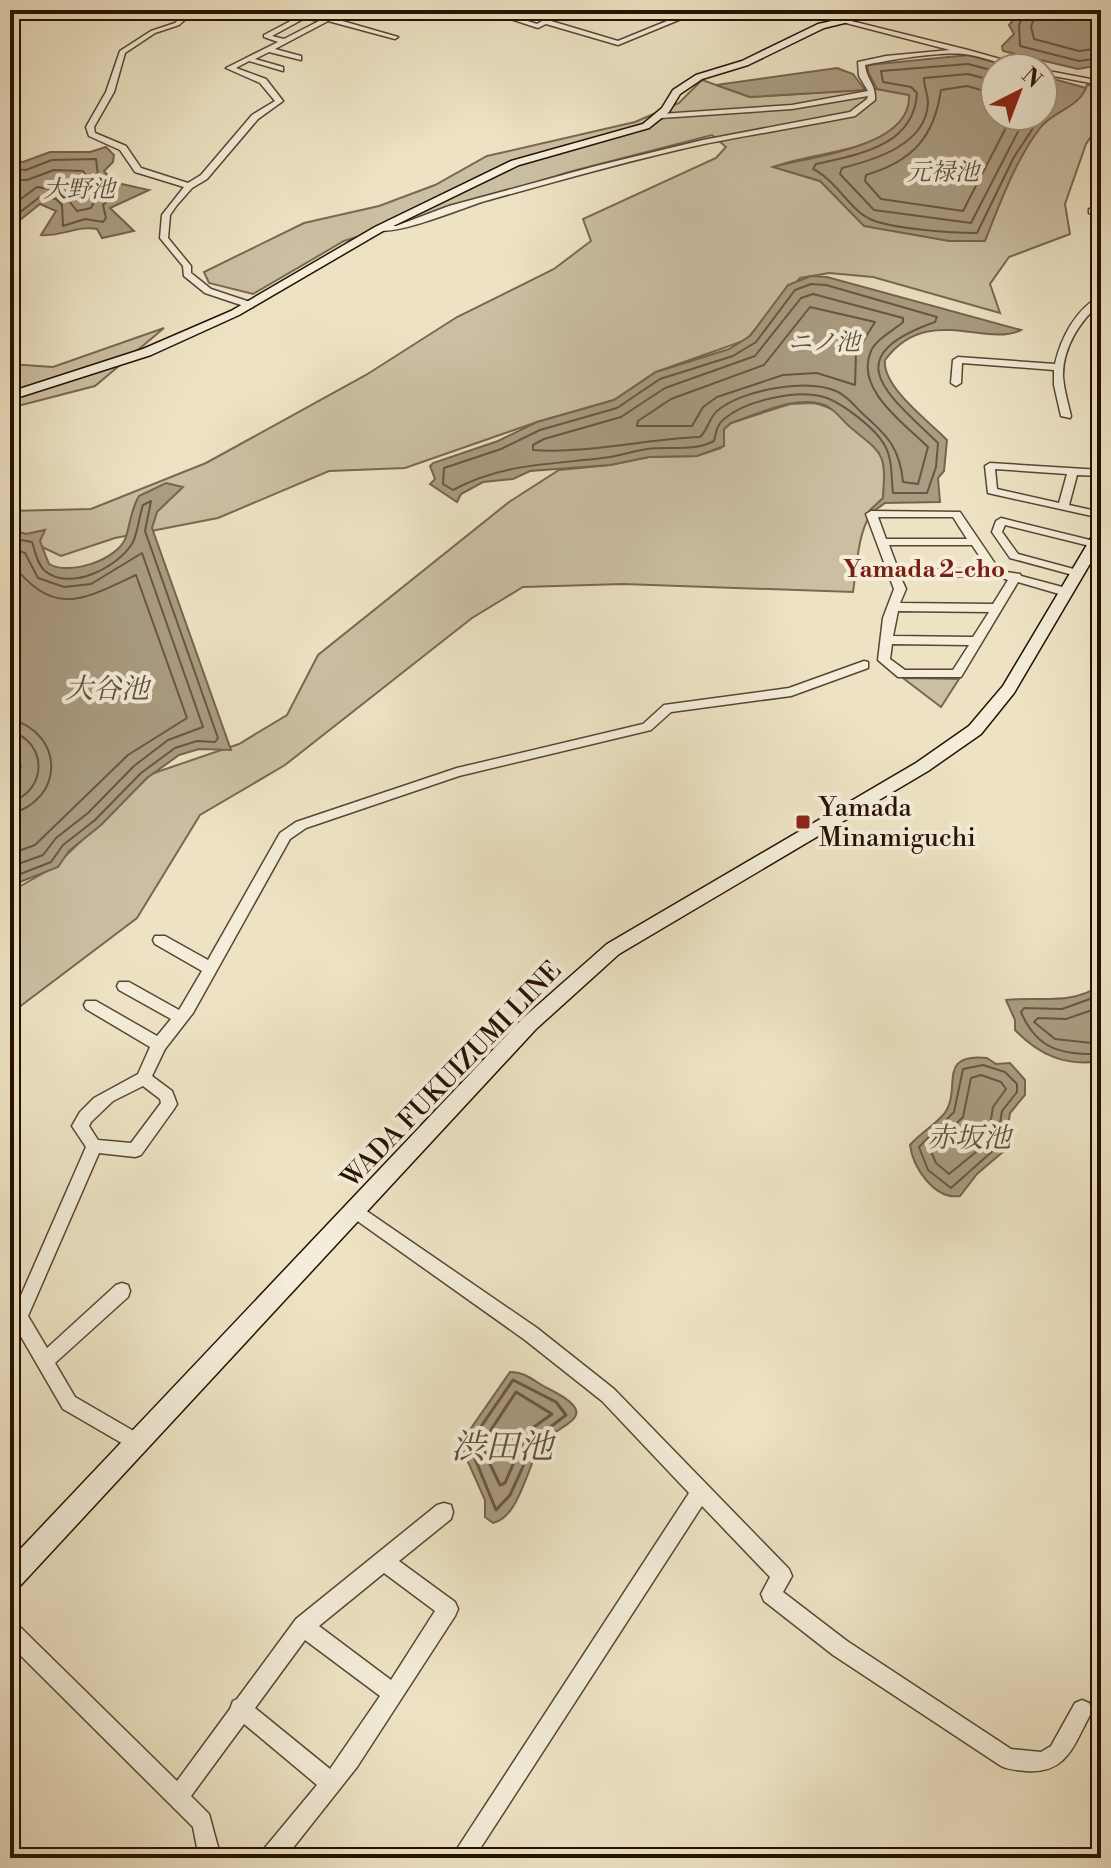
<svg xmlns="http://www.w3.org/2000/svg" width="1111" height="1868" font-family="'Libre Bodoni','Noto Serif JP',serif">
<rect width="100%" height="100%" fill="#ede3c4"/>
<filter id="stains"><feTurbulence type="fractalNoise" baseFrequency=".0025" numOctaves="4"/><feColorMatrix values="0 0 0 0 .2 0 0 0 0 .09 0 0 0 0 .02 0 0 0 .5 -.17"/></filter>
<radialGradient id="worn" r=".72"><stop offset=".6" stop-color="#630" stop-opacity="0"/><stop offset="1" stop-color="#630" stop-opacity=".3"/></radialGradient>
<g fill="#cbbfa3" stroke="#796852" stroke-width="2">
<path d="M702,80L750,97L877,89L910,95C912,152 811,151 774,167L820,181L843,201L984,241C997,211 1020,148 1042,125C1057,110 1078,106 1087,85L1101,86V122L1086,144L1065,204L1070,234L1009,257L990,284L1000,313L873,277L829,273L800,278L746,340L656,372L614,400L537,422L405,468L329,471L218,518L115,538L61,556L10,532V511L91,509L206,463L366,375L457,317L554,269L591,241L583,219L716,158L726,147L712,135L569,172L344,241L253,294L209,283L204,272L304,223L379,206L435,185L487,156L635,122L679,103Z"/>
<polygon points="164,328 95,386 10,408 10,364 53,367"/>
<path d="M813,403C837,407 875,436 882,459C886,472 884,485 883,498C857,523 858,558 853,592L623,584L523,587L472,618L285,765L200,815L137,918L10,1014V892L54,867L151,774L239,744L287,715L318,655L509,502L559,470L610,465L649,457L697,456L721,448L724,429L731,423L790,404Z"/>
<polygon points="903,678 959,679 941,707"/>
</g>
<g fill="#aa9c82" stroke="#76644e" stroke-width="2">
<polygon points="1022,10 1064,10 1101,20 1101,65 1078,69 1003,51 1002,46 1014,34 1009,25"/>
<path d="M969,55L1015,68H995V116H1043V76L1086,88C1078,108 1052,112 1040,128C1015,161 1000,203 985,241H949L864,226L820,181L773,167C810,156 912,148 909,95L877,89L868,72V65Z"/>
<polygon points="837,68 853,74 865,90 750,97 716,85"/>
<path d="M106,147L114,155L113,162L104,171L113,182L149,190L110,208L134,231L102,238L97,229C78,225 61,237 41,235L56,211L40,204L10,228V162H23L50,152H90Z"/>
<path d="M811,276L827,277L1021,330C985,348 927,303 885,360C882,387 929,421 947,440L944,471L938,478L940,502L885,503L874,511L870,510L883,498C886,452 884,455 850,427C842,420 836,411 827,406C799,393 758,414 731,423L724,429V446L697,456L649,457L610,465L530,471L513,479L483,482L461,494L457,502L430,484L435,479L430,466L433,463L498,441L537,422L614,400L656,372L729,349L750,336L788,285Z"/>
<path d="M166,483L183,487L157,512L152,528L231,750L199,749L179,755L147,778L101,825L69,851L58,867L10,886V787C22,774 26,759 10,748V529L26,534L45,530L40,541L49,564C69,576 118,560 126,537C130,524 131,509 139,496Z"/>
<path d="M1101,985V1061C1066,1067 1039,1055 1015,1030V1020L1006,1000C1040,996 1070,1006 1101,985Z"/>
<path d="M987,1058L996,1064L1010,1063L1025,1080V1095L1010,1113L1004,1151L977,1174L960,1196C934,1200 913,1167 910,1145C920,1133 934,1126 944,1114C963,1089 935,1053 987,1058Z"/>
<path d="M510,1372C525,1371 536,1383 549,1389C603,1416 564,1422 544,1441C536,1449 532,1464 528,1474C521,1491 512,1519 493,1523L485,1517V1500L460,1444Z"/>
</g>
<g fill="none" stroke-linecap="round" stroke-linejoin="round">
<g stroke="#685642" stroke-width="2">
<polyline points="1026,10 1019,25 1020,46 1079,61 1101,58"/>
<polyline points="1037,10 1031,27 1034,39 1079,51 1101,48"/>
<path d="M995,71L968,64L881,71L883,82L911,87L917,93C914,146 860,154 816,164L813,169C836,180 850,210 870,219C891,229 953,233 977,233L1014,157L1041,116"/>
<path d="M995,81L968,74L924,78C924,87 928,95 928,103C926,145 874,160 842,168L840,174L874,210L971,223L1026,116"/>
<path d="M995,94L967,86L941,90C934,137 913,161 866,175L865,181L881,199L963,211L1012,116"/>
<polyline points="10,169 26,170 52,160 96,159 98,176 114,194 103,205 106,218 103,222 85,219 63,226 62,205 56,199 41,196 10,220"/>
<polyline points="10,180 27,180 54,170 83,171 98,194 91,208 77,211 61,191 37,187 10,207"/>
<path d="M811,284L826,285L937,317L935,322C837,357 885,392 938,443L936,467L927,493H893C891,477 893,459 884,444C874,427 839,400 820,396C794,390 745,401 724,419C717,424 716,433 714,441C693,452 669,446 647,449C634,451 622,455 610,457C554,465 504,462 453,490L443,484L444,468L501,449L540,430L617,408L660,379L733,356L756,342L795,290Z"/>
<path d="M813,294L903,318V322C894,330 875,340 871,351C854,389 905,424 928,447L918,484L903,482C900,449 888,436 864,415C855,407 848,396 836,391C807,378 741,390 717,411C709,418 708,430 700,437C645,439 588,454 533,450V445L544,439L621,417L665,388L755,356L801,298Z"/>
<polygon points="810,307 875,322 856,353 855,385 817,373 783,375 717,397 703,407 692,426 637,426 638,421 671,399 764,365"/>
<path d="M10,538L32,542C35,551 37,564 45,571C70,592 119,567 133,542C138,531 139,517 143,505L151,501L145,531L218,738L215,742L197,741L175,748L141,773L95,820L63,845L51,862L10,878"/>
<polyline points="10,548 25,553 38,578 64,587 91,584 142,553 203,727 168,740 134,766 88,813 56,838 43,855 10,867"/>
<path d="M10,561C53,617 79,602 136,575L187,718L128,755L35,845L10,854"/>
<path d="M10,719C65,733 65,800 10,814"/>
<path d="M10,731C48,742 48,791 10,802"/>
<path d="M1101,995L1062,1009L1024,1008L1021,1012C1037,1050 1062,1055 1101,1054"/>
<polyline points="1101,1007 1066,1019 1038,1018 1034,1022 1055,1039 1101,1044"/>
<polygon points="983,1065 1005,1072 1017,1084 1017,1092 1002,1111 996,1148 951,1188 928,1170 919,1147 954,1112 963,1069"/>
<polygon points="981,1075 1001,1082 1006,1089 993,1107 987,1143 949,1174 936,1163 930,1149 963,1117 971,1078"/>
</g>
<g stroke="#685642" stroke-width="3">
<polygon points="513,1380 556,1402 566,1415 536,1438 510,1495 496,1510 469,1444"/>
<polygon points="516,1392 552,1414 527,1432 505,1483 500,1485 481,1445"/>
</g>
<g stroke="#584632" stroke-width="3">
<g id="street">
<path d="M189,10H196L179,25L155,33L125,53L114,92L94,127L95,133L126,146L141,168L188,183L201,175L252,115L275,101L260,83L226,68L278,42L264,37V35L302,15L323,18L335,10H343L332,18L398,37L395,39L328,21L275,49L301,56V60L269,52L255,59L283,67V71L249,61L236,68L266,79L283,101L258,119L207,179L192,188L177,205L170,215L168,238L191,266V273L211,289L253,303V307L250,308L205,293L184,276L183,266L160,238L162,215L184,187L135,172L120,150L89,136L86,127L106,92L120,51L151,31L175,23ZM305,18L319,21L284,39L272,36Z"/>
<polygon points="389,10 397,10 392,13"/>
<polygon points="483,10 493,10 537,24 561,10 569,10 551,21 618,41 694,10 703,10 618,45 546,24 538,28"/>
<path d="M796,10H807L968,50L1032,68C1008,68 987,57 964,54C942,51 888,60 865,65C867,81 876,84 875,100L855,116C805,126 754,134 704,144C630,160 558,181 485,201C462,208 392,238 375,229L379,226H396L449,206L596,166L703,140L850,112L867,99L868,96L792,109L661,118L657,116L661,114L792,105L868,91L859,76L858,62L886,56L950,50Z"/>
<polygon points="1043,70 1101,81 1101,85 1043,74"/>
<polygon points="1089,209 1101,211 1101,215 1089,213"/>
<path d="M1101,296V303C1080,320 1062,349 1063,377C1064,390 1068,403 1071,416L1070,418L1061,416L1054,385V370L962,363L961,383L956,386L951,383L953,360L958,357L1055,364C1061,338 1076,308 1101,296Z"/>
<path d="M990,463L1101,470V476L1077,475L1069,505L1101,512V518L988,493L985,466ZM995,469L1067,474L1059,503L997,489Z"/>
<path d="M871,511L960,512L1000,571L1020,574L1021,576L1070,589L1072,592L1066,596L1018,582L961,677H898L878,660L883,618L894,589L866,514ZM878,517H953L967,539H886ZM889,545H972L988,569H898ZM900,576H996L1008,580L993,604L900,603L906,589ZM898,611L989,612L973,637L893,636ZM892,644L969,645L953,670H905L890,659Z"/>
<polygon points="1001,518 1098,542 1099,544 1094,547 1005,525 1002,532 1018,554 1081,571 1083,573 1081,575 1073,575 1010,558 992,532 996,521"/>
<path d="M864,661L868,662V668L791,696L671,712L651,730L459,776L306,828L290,839L193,1013L165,1049L152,1076L172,1091L177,1104L174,1109L141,1155L135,1157L99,1153L28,1316L47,1348L116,1285L122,1283L128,1285L130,1291L128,1297L55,1363L75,1397L144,1437L147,1443L144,1449L138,1452L132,1449L63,1409L16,1328L10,1330V1293L16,1295L19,1300L86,1147L72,1126L80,1112L94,1098L138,1074L150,1047L86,1009L84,1005L86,1001H96L157,1036L171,1019L119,990L117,986L119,982H129L179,1010L202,971L155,944L153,940L155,936H165L208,960L280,833L296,822L457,768L643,724L664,705L789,688ZM143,1086L160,1099L161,1103L131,1143L98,1140L89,1126L91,1122L113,1101Z"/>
<path d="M355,1203L537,1328L614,1389L789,1569L792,1576L783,1592L847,1641L1011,1749L1041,1752L1051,1746L1075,1703L1082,1700L1089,1703L1092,1710L1089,1717C1073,1747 1066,1774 1026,1771C1017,1770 1009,1770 1001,1766L833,1655L764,1601L761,1594L770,1577L702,1506L474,1858H451L689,1493L602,1401L525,1340L349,1215L347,1210L349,1205Z"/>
<path d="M444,1503L451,1505L453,1512L451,1519L399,1561L455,1602L458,1609L455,1616L357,1767L285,1858H260L263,1850L317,1785L244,1724L191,1796L209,1814L221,1858H199L193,1827L10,1645V1621L17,1624L177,1781L230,1709L233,1701L237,1699L296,1619L437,1505ZM384,1573L435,1611L391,1680L319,1626ZM305,1640L380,1696L330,1769L255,1708Z"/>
</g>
</g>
<g stroke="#271101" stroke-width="3">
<g id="secondary">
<polygon points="882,10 898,10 824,28 748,65 702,79 680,94 669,112 649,128 519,165 383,231 239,315 151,355 10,400 10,392 143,349 231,311 375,227 511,161 643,124 662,108 673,90 696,75 742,61 818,24"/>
<polygon points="1101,529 1101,545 1014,693 981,734 928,771 619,954 536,1029 19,1587 10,1590 10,1560 522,1019 607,944 916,763 969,726 1003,686 1094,533"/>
</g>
</g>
<g stroke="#271101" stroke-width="3">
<polygon id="primary" points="1080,10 1101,11 1101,17 1081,12"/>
</g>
<g stroke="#271101" stroke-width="3">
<polygon id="highway" points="1094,10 1101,10 1101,13 1096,12"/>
</g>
<use href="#street" fill="#f3edd9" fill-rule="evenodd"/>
<use href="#secondary" fill="#f3edd9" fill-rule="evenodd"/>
<use href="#primary" fill="#ede3c4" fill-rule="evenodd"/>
<use href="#highway" fill="#ede3c4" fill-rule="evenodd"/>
</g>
<rect fill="#8f2418" stroke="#f3edd9" stroke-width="3" x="795" y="814" width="16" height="16" rx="4"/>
<g text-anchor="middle" stroke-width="8" stroke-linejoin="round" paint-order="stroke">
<g font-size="24" font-style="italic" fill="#62503b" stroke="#f3edd9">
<text x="943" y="180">元禄池</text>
<text x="79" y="197">大野池</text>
<text x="824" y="350">ニノ池</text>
</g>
<g font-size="24" font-weight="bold" fill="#7a1f14" stroke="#f3edd9">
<text x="924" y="577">Yamada 2-cho</text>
</g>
<g font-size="26" fill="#271101" stroke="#f3edd9" text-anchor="start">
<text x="819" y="816">Yamada<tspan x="819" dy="30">Minamiguchi</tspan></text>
</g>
<g font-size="26" fill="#271101" stroke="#f3edd9">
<text transform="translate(451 1074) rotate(-46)" y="9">WADA FUKUIZUMI LINE</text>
</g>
<g font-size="28" font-style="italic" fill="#62503b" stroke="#f3edd9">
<text x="107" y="698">大谷池</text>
<text x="969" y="1147">赤坂池</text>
</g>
<g font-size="34" font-style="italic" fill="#62503b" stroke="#f3edd9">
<text x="502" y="1458">渋田池</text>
</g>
</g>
<rect width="1111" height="1868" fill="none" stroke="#ede3c4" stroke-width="40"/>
<rect x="12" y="12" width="1087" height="1844" fill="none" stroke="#271101" stroke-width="4"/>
<rect x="20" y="20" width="1071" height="1828" fill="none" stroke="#271101" stroke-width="2"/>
<g transform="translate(1019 92) rotate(42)"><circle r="38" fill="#f3edd9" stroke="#a19583" stroke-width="2"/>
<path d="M0-6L14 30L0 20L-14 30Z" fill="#8f2418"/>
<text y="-12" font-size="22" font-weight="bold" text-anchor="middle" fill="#271101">N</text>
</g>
<rect width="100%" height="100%" filter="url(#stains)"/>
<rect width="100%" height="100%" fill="url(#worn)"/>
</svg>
